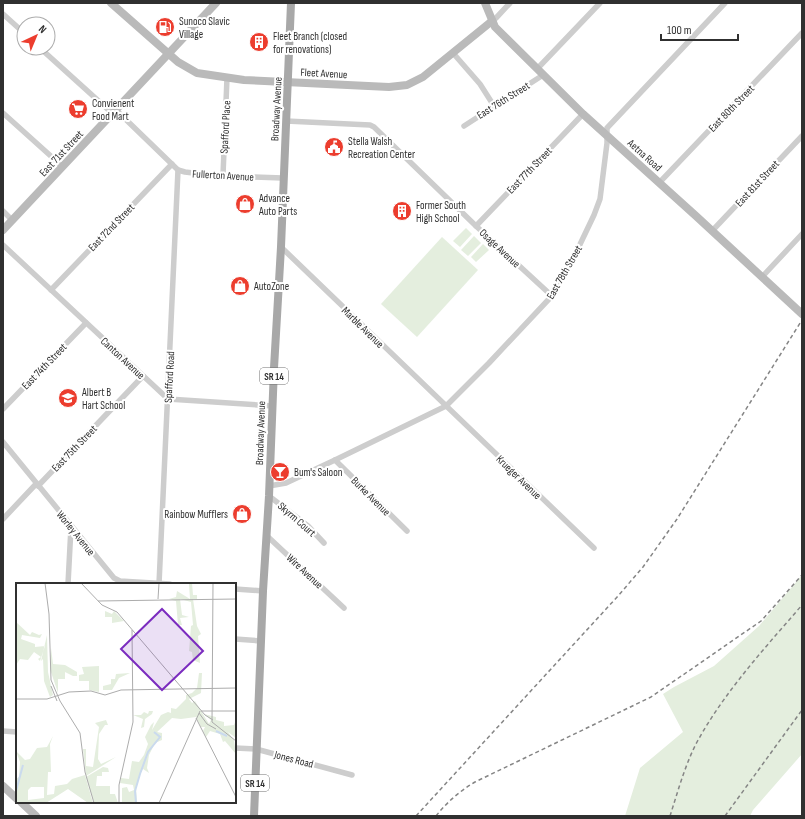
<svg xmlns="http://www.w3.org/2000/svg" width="805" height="819" font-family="'Sofia Sans Condensed',sans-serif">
<rect width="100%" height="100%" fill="#fff"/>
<g fill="#e4eede">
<polygon points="466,228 472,234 460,247 453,241"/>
<polygon points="474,236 481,243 468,256 461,250"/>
<polygon points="442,237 478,270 417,337 381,304"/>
<polygon points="483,244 489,250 476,262 471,257"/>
<polygon points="802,575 802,754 753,810 750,816 625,816 640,768 683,732 663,694 674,687 714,666 759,626"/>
</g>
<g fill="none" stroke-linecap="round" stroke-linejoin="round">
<g stroke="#cdcdcd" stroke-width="5.5">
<polyline points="3,14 24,33"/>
<polyline points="492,21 496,18 510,3"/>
<polyline points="40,48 113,114"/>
<polyline points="453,53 480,84 494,106"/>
<polyline points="537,69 600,3"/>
<polyline points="116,110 178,170 185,172 218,176 283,178"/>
<polyline points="3,113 63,167"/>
<polyline points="286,121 370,125 374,127 476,226 552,296"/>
<polyline points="464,126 540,77 543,74"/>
<polyline points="223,175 227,78"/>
<polyline points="659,183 802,33"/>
<polyline points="3,211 12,220"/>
<polyline points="476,226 583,114"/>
<polyline points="712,231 802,136"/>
<polyline points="3,245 168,399 273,406"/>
<polyline points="281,247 594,548"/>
<polyline points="762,277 802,234"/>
<polyline points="51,290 172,164"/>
<polyline points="3,409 86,323"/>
<polyline points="3,442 114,578 120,581 170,584"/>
<polyline points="335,460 407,531"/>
<polyline points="38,486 143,376"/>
<polyline points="269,486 286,483 335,460 446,406 489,363 549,299 574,257 594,215 600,199 607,143 607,128 725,3"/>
<polyline points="269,496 308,526 324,543"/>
<polyline points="3,519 36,484"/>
<polyline points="266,535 344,608"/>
<polyline points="68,584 71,527"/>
<polyline points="159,584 178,170"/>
<polyline points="235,589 263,591"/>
<polyline points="235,639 261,641"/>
<polyline points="3,731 17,732"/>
<polyline points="235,748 256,749 352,775"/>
</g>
<g stroke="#bababa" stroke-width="8">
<polyline points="111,3 178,62 197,73 244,80 389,87 407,85 423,77 492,21"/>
<polyline points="485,3 495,27 583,114 696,216 802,314"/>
<polyline points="3,230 216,3"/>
<polyline points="3,786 17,799"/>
<polyline points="21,802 36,816"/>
</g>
<polyline stroke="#a8a8a8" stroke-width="8" points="254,816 263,591 269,496 274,368 281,247 291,3"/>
<g stroke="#858585" stroke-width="1.5" stroke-dasharray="4 3" stroke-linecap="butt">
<polyline points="416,816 618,596 643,567 677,519 802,320"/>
<path d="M436,816C447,802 460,791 475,782L651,697L761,621L802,575"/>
<path d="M670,816C678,791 685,765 697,742C725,691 765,648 802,605"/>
<polyline points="725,816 802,710"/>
</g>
</g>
<defs>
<g id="fuel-disc" transform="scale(1)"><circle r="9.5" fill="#ec3d2e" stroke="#fff"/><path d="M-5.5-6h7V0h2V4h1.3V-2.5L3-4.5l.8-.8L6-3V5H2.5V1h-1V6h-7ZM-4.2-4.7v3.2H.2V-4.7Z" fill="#fff"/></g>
<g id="building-disc" transform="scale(1)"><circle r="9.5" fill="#ec3d2e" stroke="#fff"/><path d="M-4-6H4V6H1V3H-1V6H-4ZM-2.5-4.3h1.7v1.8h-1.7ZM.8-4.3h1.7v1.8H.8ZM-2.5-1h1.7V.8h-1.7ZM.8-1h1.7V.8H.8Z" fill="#fff"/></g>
<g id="supermarket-disc" transform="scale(1)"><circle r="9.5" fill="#ec3d2e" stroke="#fff"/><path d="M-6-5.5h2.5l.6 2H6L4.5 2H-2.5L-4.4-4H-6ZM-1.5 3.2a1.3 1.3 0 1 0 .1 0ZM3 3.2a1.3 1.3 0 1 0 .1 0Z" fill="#fff"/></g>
<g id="civic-disc" transform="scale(1)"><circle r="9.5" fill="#ec3d2e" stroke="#fff"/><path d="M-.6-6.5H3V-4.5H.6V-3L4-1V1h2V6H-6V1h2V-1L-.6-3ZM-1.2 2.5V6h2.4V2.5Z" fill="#fff"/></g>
<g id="shop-disc" transform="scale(1)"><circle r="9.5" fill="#ec3d2e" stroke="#fff"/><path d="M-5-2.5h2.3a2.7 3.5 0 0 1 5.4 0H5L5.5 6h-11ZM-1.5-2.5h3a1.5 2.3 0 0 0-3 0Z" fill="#fff"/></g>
<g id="school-disc" transform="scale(1)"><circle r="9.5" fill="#ec3d2e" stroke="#fff"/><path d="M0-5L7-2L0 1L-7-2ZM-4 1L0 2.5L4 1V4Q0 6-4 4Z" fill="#fff"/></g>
<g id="bar-disc" transform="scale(1)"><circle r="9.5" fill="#ec3d2e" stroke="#fff"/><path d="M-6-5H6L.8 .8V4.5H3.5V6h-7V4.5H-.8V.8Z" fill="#fff"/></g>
</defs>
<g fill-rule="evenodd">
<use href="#fuel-disc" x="165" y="27"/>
<use href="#building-disc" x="259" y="42"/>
<use href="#supermarket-disc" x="78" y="109"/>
<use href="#civic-disc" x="334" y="147"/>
<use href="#shop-disc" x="245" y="204"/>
<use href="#building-disc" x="402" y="211"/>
<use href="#shop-disc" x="240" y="286"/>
<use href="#school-disc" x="68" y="398"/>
<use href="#bar-disc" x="280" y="472"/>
<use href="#shop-disc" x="242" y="514"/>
</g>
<g text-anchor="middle" stroke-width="4" stroke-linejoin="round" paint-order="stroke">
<g fill="#fff" stroke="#6e6e6e" stroke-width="1">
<rect x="260" y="368" width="28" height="16" rx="3"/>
<rect x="241" y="775" width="28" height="16" rx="3"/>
</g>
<g font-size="10" font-weight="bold" fill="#303030">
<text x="274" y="380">SR 14</text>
<text x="255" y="787">SR 14</text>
</g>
<g font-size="11" fill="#303030" stroke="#fff" text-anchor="start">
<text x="179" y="25">Sunoco Slavic<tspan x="179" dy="13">Village</tspan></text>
<text x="273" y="40">Fleet Branch (closed<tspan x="273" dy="13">for renovations)</tspan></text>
<text x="92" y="107">Convienent<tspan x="92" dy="13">Food Mart</tspan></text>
<text x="348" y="145">Stella Walsh<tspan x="348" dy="13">Recreation Center</tspan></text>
<text x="259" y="202">Advance<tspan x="259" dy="13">Auto Parts</tspan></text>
<text x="416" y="209">Former South<tspan x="416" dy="13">High School</tspan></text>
<text x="254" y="290">AutoZone</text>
<text x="82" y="396">Albert B<tspan x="82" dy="13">Hart School</tspan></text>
<text x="294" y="476">Bum's Saloon</text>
<text x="228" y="518" text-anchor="end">Rainbow Mufflers</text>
</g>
<g font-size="11" fill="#303030" stroke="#fff">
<text transform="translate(324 73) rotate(3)" y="4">Fleet Avenue</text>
<text transform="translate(503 100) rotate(-32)" y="4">East 76th Street</text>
<text transform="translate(731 108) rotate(-46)" y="4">East 80th Street</text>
<text transform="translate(276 109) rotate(-87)" y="4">Broadway Avenue</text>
<text transform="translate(225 127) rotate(-87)" y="4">Spafford Place</text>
<text transform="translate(61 153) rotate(-47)" y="4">East 71st Street</text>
<text transform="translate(645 155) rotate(42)" y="4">Aetna Road</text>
<text transform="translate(529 170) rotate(-46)" y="4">East 77th Street</text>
<text transform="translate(223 175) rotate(3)" y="4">Fullerton Avenue</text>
<text transform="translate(757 183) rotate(-47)" y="4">East 81st Street</text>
<text transform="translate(111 227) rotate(-46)" y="4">East 72nd Street</text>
<text transform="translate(500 248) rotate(43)" y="4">Osage Avenue</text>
<text transform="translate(564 272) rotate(-60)" y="4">East 78th Street</text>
<text transform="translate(363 327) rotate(44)" y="4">Marble Avenue</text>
<text transform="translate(123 358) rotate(43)" y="4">Canton Avenue</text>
<text transform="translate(44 366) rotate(-46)" y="4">East 74th Street</text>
<text transform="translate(169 377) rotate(-87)" y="4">Spafford Road</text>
<text transform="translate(260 433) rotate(-88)" y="4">Broadway Avenue</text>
<text transform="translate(74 448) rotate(-46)" y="4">East 75th Street</text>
<text transform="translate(519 477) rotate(44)" y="4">Krueger Avenue</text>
<text transform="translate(371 496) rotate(45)" y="4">Burke Avenue</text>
<text transform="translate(297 519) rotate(41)" y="4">Skyrm Court</text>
<text transform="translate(76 533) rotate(51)" y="4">Worley Avenue</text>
<text transform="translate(305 571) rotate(43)" y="4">Wire Avenue</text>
<text transform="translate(294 759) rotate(15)" y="4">Jones Road</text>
</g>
</g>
<g transform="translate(16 583)">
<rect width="220" height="220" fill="#fff"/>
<path d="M176,0L177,12H181V16H177L181,43L185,51L182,53L184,80L177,77L176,69L173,68L175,43L177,42L175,19L164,16L166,32L173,34L164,35L166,42H162L160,18L153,16L160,14L161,8L174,16L173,1ZM89,28L96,31L98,28L108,38L96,40V34H89ZM0,39L14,52L16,49L23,52L26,51L24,55L6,52L5,56L19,61V64L29,63L24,78L22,76L25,74L18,69L12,77L4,76L0,82ZM31,52L32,89L37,112L34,114L28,98L27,76L25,78ZM35,65L37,81L49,82L61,89V93H57L49,89V96H42V110L34,86ZM83,83V109L73,107V98H63V92L68,91L66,84ZM114,90L103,95L96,107H87V103L95,101V96H99L100,91ZM183,90H186L185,110L173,116L176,120L179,118L193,141L195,137L188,131L200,134V137L208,139V143L218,142L220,137V155L212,149L218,157L220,171L209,158L207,159L204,151L194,148L190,154L187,148L189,144H185L180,134L165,136L156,135L141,149L146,150V157L139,160L133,172L131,185L133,190L127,186L124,191L120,204L121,220H106V205L111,204L113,209L118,207L117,202L104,200L105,195L113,196L116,178L123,179L128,172L132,161L129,154L135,142L138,139L136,147L145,132L152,129L155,130V125L160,126L170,116V112L176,110L181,105ZM133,128H137L136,131L129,136L128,144L125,145L127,136L117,132H125L128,129L132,131ZM37,131V153L34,161L35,189H32L31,212L38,211L39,203L51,201L56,196L69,192L77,220H72L52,206L30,220H0V196L3,194L4,179L0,168L9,177L14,176L21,165L31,164L37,153ZM15,204H28V215L12,217V207ZM90,137L92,142H89L83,151L82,176L85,181L100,174L70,193L67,166H70V183L77,184L83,144L79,140ZM87,184L92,185L93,189H86V193H81L80,203H94V211H99L102,220H78L70,194Z" fill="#e4eede" fill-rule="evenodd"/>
<path fill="none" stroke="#cadaee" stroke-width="2" d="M200,148L211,153M0,208L7,182M120,220L119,208L124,191L132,169L144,154L138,149"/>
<path fill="none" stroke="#acacac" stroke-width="1" d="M29,0L33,31L35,97L44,118L64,150L69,189L78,220M65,0L86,22L101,29L189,132L197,137M197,0L196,139L220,158M142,16L143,0M82,18L220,16M35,103L41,118M0,116H31L53,109L75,108L89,112L105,107L220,105M185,128H220M183,130L191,141L200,146M180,135L220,214M103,220V202L117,139L116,47M143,220L184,128"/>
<path fill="#7b2cbf" fill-opacity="0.15" stroke="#7b2cbf" stroke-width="2" d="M146,26L187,68L146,107L105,66Z"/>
<rect width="220" height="220" fill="none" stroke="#303030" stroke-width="2"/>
</g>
<rect width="805" height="819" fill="none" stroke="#303030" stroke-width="8"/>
<g transform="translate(36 36) rotate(44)"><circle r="19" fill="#ffffff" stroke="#acacac"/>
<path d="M0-3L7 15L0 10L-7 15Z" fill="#ec3d2e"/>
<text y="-6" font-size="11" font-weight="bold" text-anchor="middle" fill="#303030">N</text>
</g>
<path d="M661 34v6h77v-6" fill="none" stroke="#303030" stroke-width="2"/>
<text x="667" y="34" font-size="12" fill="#303030" stroke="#ffffff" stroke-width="3" paint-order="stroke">100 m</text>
</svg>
